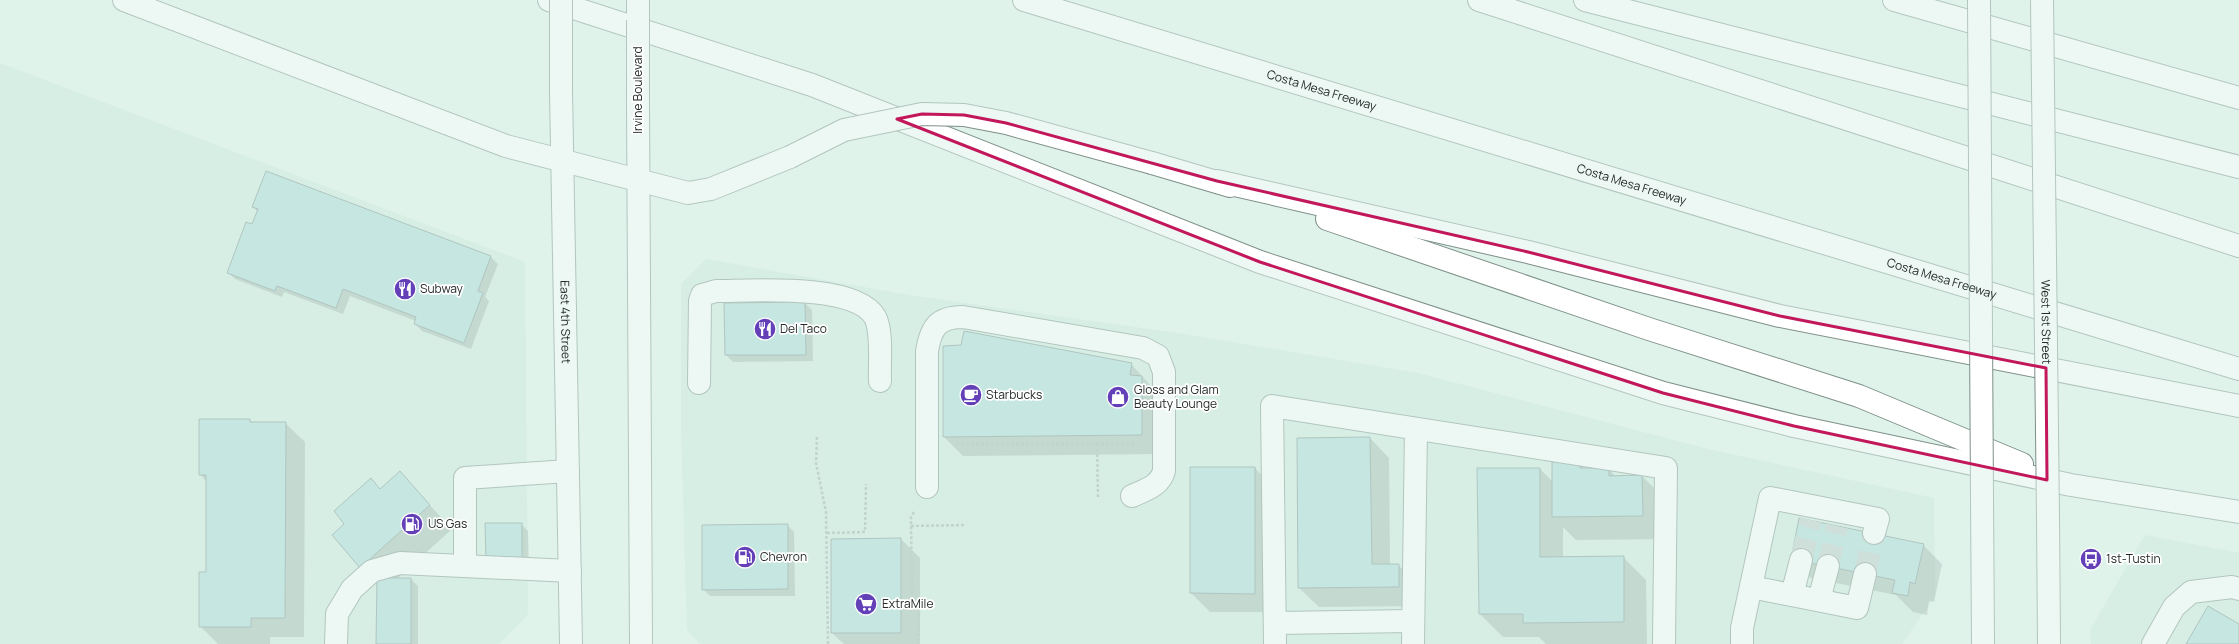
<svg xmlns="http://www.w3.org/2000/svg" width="2239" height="644" font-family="Manrope,sans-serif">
<rect width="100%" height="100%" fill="#dff3eb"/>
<g fill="#cee9dd">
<polygon points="0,63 525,262 528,614 499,644 0,644"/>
<polygon points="706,259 909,295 1184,334 1418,373 1708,449 1934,498 1935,596 1902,644 700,644 687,630 681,431 681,284"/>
<polygon points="2145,535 2239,553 2239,644 2091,644 2090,630"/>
</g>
<g fill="#0003">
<polygon points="253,207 491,257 498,264 485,297 489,301 471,349 422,331 415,324 416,321 350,296 343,314 284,292 282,297 235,279 228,272 253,225 258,212"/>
<polygon points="805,303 812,310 813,361 733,362 726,355 725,304"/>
<polygon points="1131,364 1161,397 1161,454 963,456 944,437"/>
<polygon points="250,420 253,423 285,423 305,442 304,637 270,637 270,644 218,644 200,626 207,573 207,482 200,474"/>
<polygon points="1370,438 1389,458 1390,565 1398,565 1418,584 1418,606 1319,607 1299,588"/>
<polygon points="1579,463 1584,469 1609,469 1616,477 1642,476 1665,499 1665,539 1576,540 1563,527 1563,557 1623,557 1646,580 1647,644 1546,644 1539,637 1503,637 1480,614 1478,469 1540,469 1553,482"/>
<polygon points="1255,468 1274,488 1274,612 1210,612 1191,593"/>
<polygon points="400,473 452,529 397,579 411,579 418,586 418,644 377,644 378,584 361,567 381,490"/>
<polygon points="521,524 528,531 529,568 494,568"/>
<polygon points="787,525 794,532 795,596 710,596 703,589"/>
<polygon points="901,539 920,558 920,644 844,644 832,633"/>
<polygon points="1923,545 1942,564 1934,602 1929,601 1927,615 1913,612 1896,595 1811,578 1792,558"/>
</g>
<g fill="#a6d7d4" stroke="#7a8e8d">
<polygon points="266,171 491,256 478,291 483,293 464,343 414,324 416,317 343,289 336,308 277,286 275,291 227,273 246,222 252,224 258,209 252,207"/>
<polygon points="805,302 806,355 725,355 724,303"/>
<polygon points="964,331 1132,363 1130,375 1142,376 1142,435 943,437 943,346 961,345"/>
<polygon points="199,419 250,419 250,422 286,422 285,618 251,618 251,627 199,627 199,572 206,572 206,475 199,475"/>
<polygon points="1370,437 1372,564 1399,564 1399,587 1298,588 1297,438"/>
<polygon points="1552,462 1579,462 1580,468 1609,468 1609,476 1642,475 1643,516 1552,517"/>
<polygon points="1190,467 1255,467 1255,594 1190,593"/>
<polygon points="1477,468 1540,468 1540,557 1624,556 1624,622 1523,623 1523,614 1479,614"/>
<polygon points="400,471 430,505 360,568 332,535 344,524 334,511 371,478 380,489"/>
<polygon points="1799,518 1924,544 1915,584 1910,582 1908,596 1892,593 1895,580 1791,559"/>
<polygon points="485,523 522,523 522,561 486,561"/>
<polygon points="788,524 788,589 702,590 702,525"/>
<polygon points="901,538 901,633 831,633 831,539"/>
<polygon points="377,578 411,578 411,644 376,644"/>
<polygon points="2208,606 2239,624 2239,644 2186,644"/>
</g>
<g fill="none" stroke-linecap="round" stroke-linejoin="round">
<g stroke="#bacbc4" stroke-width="22" stroke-dasharray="22 11" stroke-linecap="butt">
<polyline points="1801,560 1811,520"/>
<polyline points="1828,566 1837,526"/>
<polyline points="1865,574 1874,533"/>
</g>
<g stroke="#7e9088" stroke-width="24">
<g id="minor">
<path d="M699,383L700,301L702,295L716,291C751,291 855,283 875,317C883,332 879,364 880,381"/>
<path d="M927,487V351C931,327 938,317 963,317L1143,348L1158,356L1164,372V471C1160,486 1145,490 1132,496"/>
<polyline points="465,566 465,478 568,471"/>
<polyline points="1751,587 1857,608 1865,574"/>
<polyline points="1792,595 1801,560"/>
<polyline points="1819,600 1828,566"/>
<polyline points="1275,623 1413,621"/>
<polyline points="336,644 337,614 352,589 372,571 400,563 570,571"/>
<polyline points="1275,644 1272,406 1666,468 1664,644"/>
<polyline points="1413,644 1416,429"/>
<polyline points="1742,644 1742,628 1770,498 1878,519 1874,533"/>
<polyline points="2153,644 2174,607 2191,592 2232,587 2239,589"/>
</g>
</g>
<g stroke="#7e9088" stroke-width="24">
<g id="major">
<polyline points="638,0 638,20"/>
<path id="s1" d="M561,91L571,644"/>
<polyline points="638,103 641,644"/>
<polyline points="1982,497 1983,644"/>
<polyline points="2048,516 2049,644"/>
</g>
</g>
<g stroke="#7e9088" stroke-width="24">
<g id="highway">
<polyline points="124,0 506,146 688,193 711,189 790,157"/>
<polyline points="549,0 812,85 1260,262 1663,393 1794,426 2071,485 2239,512"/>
<path id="s2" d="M1024,0L2239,369"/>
<polyline points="1479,0 2239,246"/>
<polyline points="1585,0 2239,167"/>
<polyline points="1894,0 2239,98"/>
<polyline points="1152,163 1230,186"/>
<polyline points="1217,181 1528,252 1780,316 2239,406"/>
<polyline points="1327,219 1649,329 1859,396 2022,464"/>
</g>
</g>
<g stroke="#a0b0aa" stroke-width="2.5" stroke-dasharray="3 2" stroke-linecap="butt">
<polyline points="817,437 816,463 826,512 828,644"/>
<polyline points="956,444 1135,444"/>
<polyline points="1097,444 1098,497"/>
<polyline points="914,512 911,517 912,602 919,611 918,644"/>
<polyline points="911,526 964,525"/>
<polyline points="827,533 865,532 866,484"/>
</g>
<use href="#minor" stroke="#fff" stroke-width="22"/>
<use href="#major" stroke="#fff" stroke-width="22"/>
<use href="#highway" stroke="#fff" stroke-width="22"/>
<g stroke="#7e9088" stroke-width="24" stroke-linecap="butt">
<g id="major-bridge">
<polyline points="561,0 561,91"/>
<polyline points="1979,0 1982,497"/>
<path id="s3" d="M2042,0L2048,516"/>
<polyline points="638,20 638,103"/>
</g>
</g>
<g stroke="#7e9088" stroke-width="24" stroke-linecap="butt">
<polyline id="highway-bridge" points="790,157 844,130 922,114 964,115 1006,123 1152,163"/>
</g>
<use href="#major-bridge" stroke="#fff" stroke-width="22"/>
<use href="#highway-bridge" stroke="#fff" stroke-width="22"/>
</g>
<path d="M0 0H2239V644H0ZM922,114L964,115L1006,123L1217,181L1528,252L1780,316L2046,368L2047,480L1794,426L1663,393L1260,262L897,119Z" fill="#dff3eb" fill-opacity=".55" fill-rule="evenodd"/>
<path fill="none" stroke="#c2185b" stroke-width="3" stroke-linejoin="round" d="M922,114L964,115L1006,123L1217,181L1528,252L1780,316L2046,368L2047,480L1794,426L1663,393L1260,262L897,119Z"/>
<defs>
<g id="restaurant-disc" transform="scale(1.15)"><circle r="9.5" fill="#6340b8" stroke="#fff"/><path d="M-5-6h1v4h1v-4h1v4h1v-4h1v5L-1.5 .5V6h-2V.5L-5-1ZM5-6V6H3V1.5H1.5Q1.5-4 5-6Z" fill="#fff"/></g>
<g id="cafe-disc" transform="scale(1.15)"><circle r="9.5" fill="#6340b8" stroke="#fff"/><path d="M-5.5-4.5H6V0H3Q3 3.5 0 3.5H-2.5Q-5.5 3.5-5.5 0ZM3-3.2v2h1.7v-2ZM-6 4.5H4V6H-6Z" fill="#fff"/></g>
<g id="shop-disc" transform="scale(1.15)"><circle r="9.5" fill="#6340b8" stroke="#fff"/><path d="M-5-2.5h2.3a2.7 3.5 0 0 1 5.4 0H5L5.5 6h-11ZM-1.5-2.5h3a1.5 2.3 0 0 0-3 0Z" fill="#fff"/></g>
<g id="fuel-disc" transform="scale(1.15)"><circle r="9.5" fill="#6340b8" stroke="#fff"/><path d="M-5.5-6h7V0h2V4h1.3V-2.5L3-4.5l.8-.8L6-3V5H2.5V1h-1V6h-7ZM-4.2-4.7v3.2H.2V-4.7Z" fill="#fff"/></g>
<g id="bus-disc" transform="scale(1.15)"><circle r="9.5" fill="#6340b8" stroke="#fff"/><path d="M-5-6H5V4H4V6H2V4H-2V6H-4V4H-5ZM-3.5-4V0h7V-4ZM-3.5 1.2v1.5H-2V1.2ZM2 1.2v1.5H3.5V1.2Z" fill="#fff"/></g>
<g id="supermarket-disc" transform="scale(1.15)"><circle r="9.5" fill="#6340b8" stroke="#fff"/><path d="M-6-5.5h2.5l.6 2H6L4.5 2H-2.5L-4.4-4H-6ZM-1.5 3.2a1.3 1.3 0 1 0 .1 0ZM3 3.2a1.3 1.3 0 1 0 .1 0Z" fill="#fff"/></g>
</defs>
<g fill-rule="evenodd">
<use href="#restaurant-disc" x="405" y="289"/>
<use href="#restaurant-disc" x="765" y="329"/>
<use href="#cafe-disc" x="971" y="395"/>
<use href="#shop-disc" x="1118" y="397"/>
<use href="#fuel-disc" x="412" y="524"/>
<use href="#fuel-disc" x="745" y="557"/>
<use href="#bus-disc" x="2091" y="559"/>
<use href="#supermarket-disc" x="866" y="604"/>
</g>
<g text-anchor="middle" stroke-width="3.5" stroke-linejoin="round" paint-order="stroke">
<g font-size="12" fill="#242b28" stroke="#fff">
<text transform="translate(638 90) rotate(-90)" y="4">Irvine Boulevard</text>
<text dy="4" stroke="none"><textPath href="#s2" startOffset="311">Costa Mesa Freeway</textPath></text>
<text dy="4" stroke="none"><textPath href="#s2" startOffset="635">Costa Mesa Freeway</textPath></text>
<text dy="4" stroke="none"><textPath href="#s2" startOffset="959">Costa Mesa Freeway</textPath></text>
<text dy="4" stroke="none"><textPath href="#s1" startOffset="231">East 4th Street</textPath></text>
<text dy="4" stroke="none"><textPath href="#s3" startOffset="322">West 1st Street</textPath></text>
</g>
<g font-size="12" fill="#242b28" stroke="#fff" text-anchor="start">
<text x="420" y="293">Subway</text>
<text x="780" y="333">Del Taco</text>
<text x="1134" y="394">Gloss and Glam<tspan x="1134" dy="14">Beauty Lounge</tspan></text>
<text x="986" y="399">Starbucks</text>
<text x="428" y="528">US Gas</text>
<text x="760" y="561">Chevron</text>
<text x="2106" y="563">1st-Tustin</text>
<text x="882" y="608">ExtraMile</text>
</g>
</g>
</svg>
